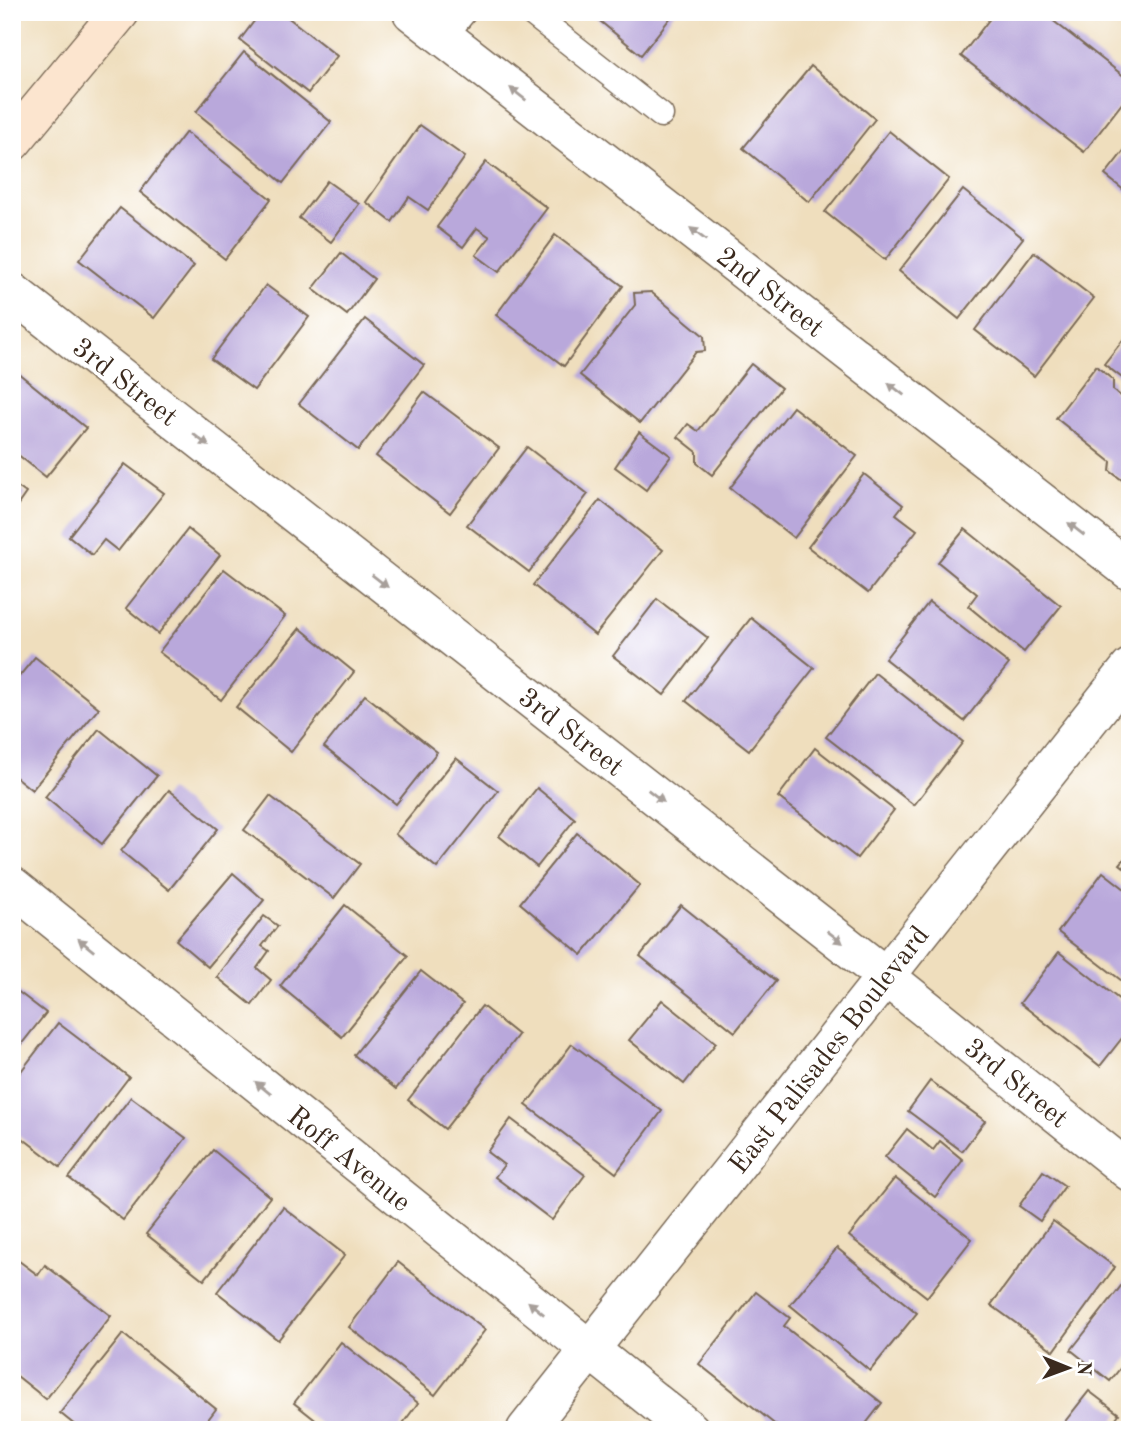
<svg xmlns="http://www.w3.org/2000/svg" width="1142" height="1442" font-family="'Old Standard TT',serif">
<rect width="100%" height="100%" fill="#fff"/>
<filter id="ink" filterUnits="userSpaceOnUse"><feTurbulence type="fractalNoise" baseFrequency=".0143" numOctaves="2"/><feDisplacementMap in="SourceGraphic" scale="14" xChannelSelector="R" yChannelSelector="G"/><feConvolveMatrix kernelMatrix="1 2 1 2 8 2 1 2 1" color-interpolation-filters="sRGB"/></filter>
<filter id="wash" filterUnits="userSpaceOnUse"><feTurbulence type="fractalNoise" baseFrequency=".00686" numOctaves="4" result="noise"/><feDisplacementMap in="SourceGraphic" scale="28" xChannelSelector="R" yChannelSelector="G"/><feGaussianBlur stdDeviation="1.57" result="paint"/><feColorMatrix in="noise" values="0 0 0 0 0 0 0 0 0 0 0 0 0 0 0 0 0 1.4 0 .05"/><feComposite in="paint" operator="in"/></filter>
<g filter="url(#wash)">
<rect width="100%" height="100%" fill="#efdebd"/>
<g id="blocks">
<g fill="#b9a8db">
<polygon points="261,12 281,12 337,56 308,93 240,40"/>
<polygon points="589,12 675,12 641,55"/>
<polygon points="995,12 1042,12 1130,81 1130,93 1084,152 961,56"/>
<polygon points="244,52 331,122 283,183 196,112"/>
<polygon points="811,66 875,119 809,202 743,148"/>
<polygon points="420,125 465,157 428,210 409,197 392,222 366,202"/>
<polygon points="889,131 949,179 885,260 825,212"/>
<polygon points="186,132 271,199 225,259 140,192"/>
<polygon points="1130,143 1130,195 1105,175"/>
<polygon points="486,162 547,208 499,272 476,255 490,237 477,228 463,247 437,227"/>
<polygon points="327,181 359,204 331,242 299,218"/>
<polygon points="963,190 1023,238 959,319 899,271"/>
<polygon points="120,208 194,266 154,318 79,260"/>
<polygon points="555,235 623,286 564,366 496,315"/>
<polygon points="1034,252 1094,298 1034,376 975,330"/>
<polygon points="341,253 374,279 347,315 313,289"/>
<polygon points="266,285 309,317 254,390 211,359"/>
<polygon points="651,292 704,336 705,351 696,352 640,423 580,375 635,305 634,293"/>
<polygon points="365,319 424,365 358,450 299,404"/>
<polygon points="1130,331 1130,384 1104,364"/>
<polygon points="751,364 781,388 712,475 697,463 697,452 678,437 688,424 698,431"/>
<polygon points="1096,366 1113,380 1113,390 1130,403 1130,486 1110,471 1111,462 1056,418"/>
<polygon points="12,368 86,428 46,477 12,450"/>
<polygon points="424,392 499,448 450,513 376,456"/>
<polygon points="793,407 857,456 794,538 730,488"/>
<polygon points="639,432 671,456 646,490 615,467"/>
<polygon points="527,447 588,494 529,572 467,525"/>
<polygon points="125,464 164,493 118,551 104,540 92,555 69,536"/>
<polygon points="864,474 903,505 896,514 917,530 868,593 808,547"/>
<polygon points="12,483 26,493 12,513"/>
<polygon points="600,500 663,550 595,635 533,585"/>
<polygon points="188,529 220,555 158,634 126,608"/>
<polygon points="965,529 1061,606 1024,652 968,606 977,594 938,562"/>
<polygon points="224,569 285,616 221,700 159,652"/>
<polygon points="657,599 708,638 664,695 613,656"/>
<polygon points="929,602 1009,664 964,721 885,659"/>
<polygon points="751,618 814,668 749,750 686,701"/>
<polygon points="300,628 354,672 291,752 236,707"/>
<polygon points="35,657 99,708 32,790 12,774 12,685"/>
<polygon points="875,673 963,742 914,805 826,737"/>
<polygon points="365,695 437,752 396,804 324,747"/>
<polygon points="99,729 157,776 102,844 45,797"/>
<polygon points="815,748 894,810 857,858 778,797"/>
<polygon points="456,758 498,791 437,868 395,834"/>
<polygon points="537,788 575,819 537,867 499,836"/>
<polygon points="169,790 218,829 169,890 121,851"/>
<polygon points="270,796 360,864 334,898 244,830"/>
<polygon points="577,833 640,885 582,955 520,903"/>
<polygon points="1130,852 1130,872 1120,864"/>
<polygon points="1103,872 1130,893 1130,987 1058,932"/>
<polygon points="233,873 264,900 208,967 176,940"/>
<polygon points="345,905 408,956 342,1037 280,986"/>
<polygon points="681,905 776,981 735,1032 640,956"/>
<polygon points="264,916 278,926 262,946 269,951 257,968 271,980 252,1005 217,977"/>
<polygon points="1059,952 1130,1008 1130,1028 1100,1066 1020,1003"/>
<polygon points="421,971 463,1004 396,1089 354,1055"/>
<polygon points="12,987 46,1013 12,1056"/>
<polygon points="662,1000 716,1043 684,1084 629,1040"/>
<polygon points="482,1006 518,1035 445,1129 408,1100"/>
<polygon points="58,1023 129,1077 60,1167 12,1130 12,1083"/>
<polygon points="572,1044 662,1111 616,1173 526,1105"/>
<polygon points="930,1081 985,1121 962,1151 908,1111"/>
<polygon points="131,1097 186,1138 123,1220 69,1178"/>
<polygon points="511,1119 585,1175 552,1220 495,1177 504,1165 487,1152"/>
<polygon points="907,1129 933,1150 940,1141 963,1160 935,1197 885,1157"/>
<polygon points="213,1150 270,1197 204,1280 146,1234"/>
<polygon points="1043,1171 1065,1186 1040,1221 1019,1206"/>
<polygon points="895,1178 972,1239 927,1297 849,1236"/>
<polygon points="283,1207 345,1255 278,1340 217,1292"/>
<polygon points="1053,1221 1115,1267 1054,1351 991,1305"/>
<polygon points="837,1248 917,1313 870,1371 790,1305"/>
<polygon points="15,1258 38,1275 45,1265 111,1316 46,1399 12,1372 12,1261"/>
<polygon points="398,1262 485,1330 435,1395 349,1327"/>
<polygon points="1125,1281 1130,1285 1130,1356 1110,1381 1071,1350"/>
<polygon points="756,1292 790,1318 784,1326 882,1403 861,1430 782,1430 699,1364"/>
<polygon points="123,1334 216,1409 200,1430 81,1430 60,1413"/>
<polygon points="341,1342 418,1403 398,1430 328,1430 294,1403"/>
<polygon points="1089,1391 1119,1414 1107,1430 1071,1430 1063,1424"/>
</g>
</g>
</g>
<g filter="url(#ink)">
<use href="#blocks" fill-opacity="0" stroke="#7a6956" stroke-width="2"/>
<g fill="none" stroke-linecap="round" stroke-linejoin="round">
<g stroke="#7a6956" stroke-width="27">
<g id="service">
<polyline points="530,12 661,115"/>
<polyline points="444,37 464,12"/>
</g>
</g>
<g stroke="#7a6956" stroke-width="41">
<g id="minor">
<polyline points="412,12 1130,571"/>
<polyline points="12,292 885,976 1130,1172"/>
<polyline points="12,886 690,1430"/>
<polyline points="526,1430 1130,668"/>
</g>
</g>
<g stroke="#7a6956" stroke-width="41">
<polyline id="secondary" points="12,142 120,12"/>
</g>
<use href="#service" stroke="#fff" stroke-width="24"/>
<use href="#minor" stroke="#fff" stroke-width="38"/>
<use href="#secondary" stroke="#fce5cf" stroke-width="38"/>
</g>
<defs><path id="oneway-solid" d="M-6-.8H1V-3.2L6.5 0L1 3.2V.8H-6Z" transform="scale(1.75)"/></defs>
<g fill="#a79f9a">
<use href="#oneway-solid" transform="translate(518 94) rotate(-142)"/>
<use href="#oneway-solid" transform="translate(698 234) rotate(-142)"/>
<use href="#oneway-solid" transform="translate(896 389) rotate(-142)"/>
<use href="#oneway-solid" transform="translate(201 440) rotate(38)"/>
<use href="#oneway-solid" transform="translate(1076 529) rotate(-142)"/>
<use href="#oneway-solid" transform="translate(380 581) rotate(38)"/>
<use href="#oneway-solid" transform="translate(656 796) rotate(38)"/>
<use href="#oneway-solid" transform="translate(835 937) rotate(38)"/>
<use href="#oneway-solid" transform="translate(86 945) rotate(-141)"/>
<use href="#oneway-solid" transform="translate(263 1088) rotate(-141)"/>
<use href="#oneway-solid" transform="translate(536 1308) rotate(-141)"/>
</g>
</g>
<g text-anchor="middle" stroke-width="7" stroke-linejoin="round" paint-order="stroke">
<g font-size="28" fill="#3b2a1e" stroke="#fff">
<text transform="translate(771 291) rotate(38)" y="10">2nd Street</text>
<text transform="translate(126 381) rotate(38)" y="10">3rd Street</text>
<text transform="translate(572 731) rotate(38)" y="10">3rd Street</text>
<text transform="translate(828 1049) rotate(-52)" y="10">East Palisades Boulevard</text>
<text transform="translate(1017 1082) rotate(39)" y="10">3rd Street</text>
<text transform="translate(350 1158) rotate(39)" y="10">Roff Avenue</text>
</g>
</g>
<rect width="1142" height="1442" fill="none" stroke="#fff" stroke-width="42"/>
<g transform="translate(1068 1368) rotate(91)" stroke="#ffffff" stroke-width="5" paint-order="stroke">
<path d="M0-5L12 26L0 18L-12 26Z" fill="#3b2a1e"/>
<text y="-10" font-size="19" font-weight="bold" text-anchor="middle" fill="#3b2a1e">N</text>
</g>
</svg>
